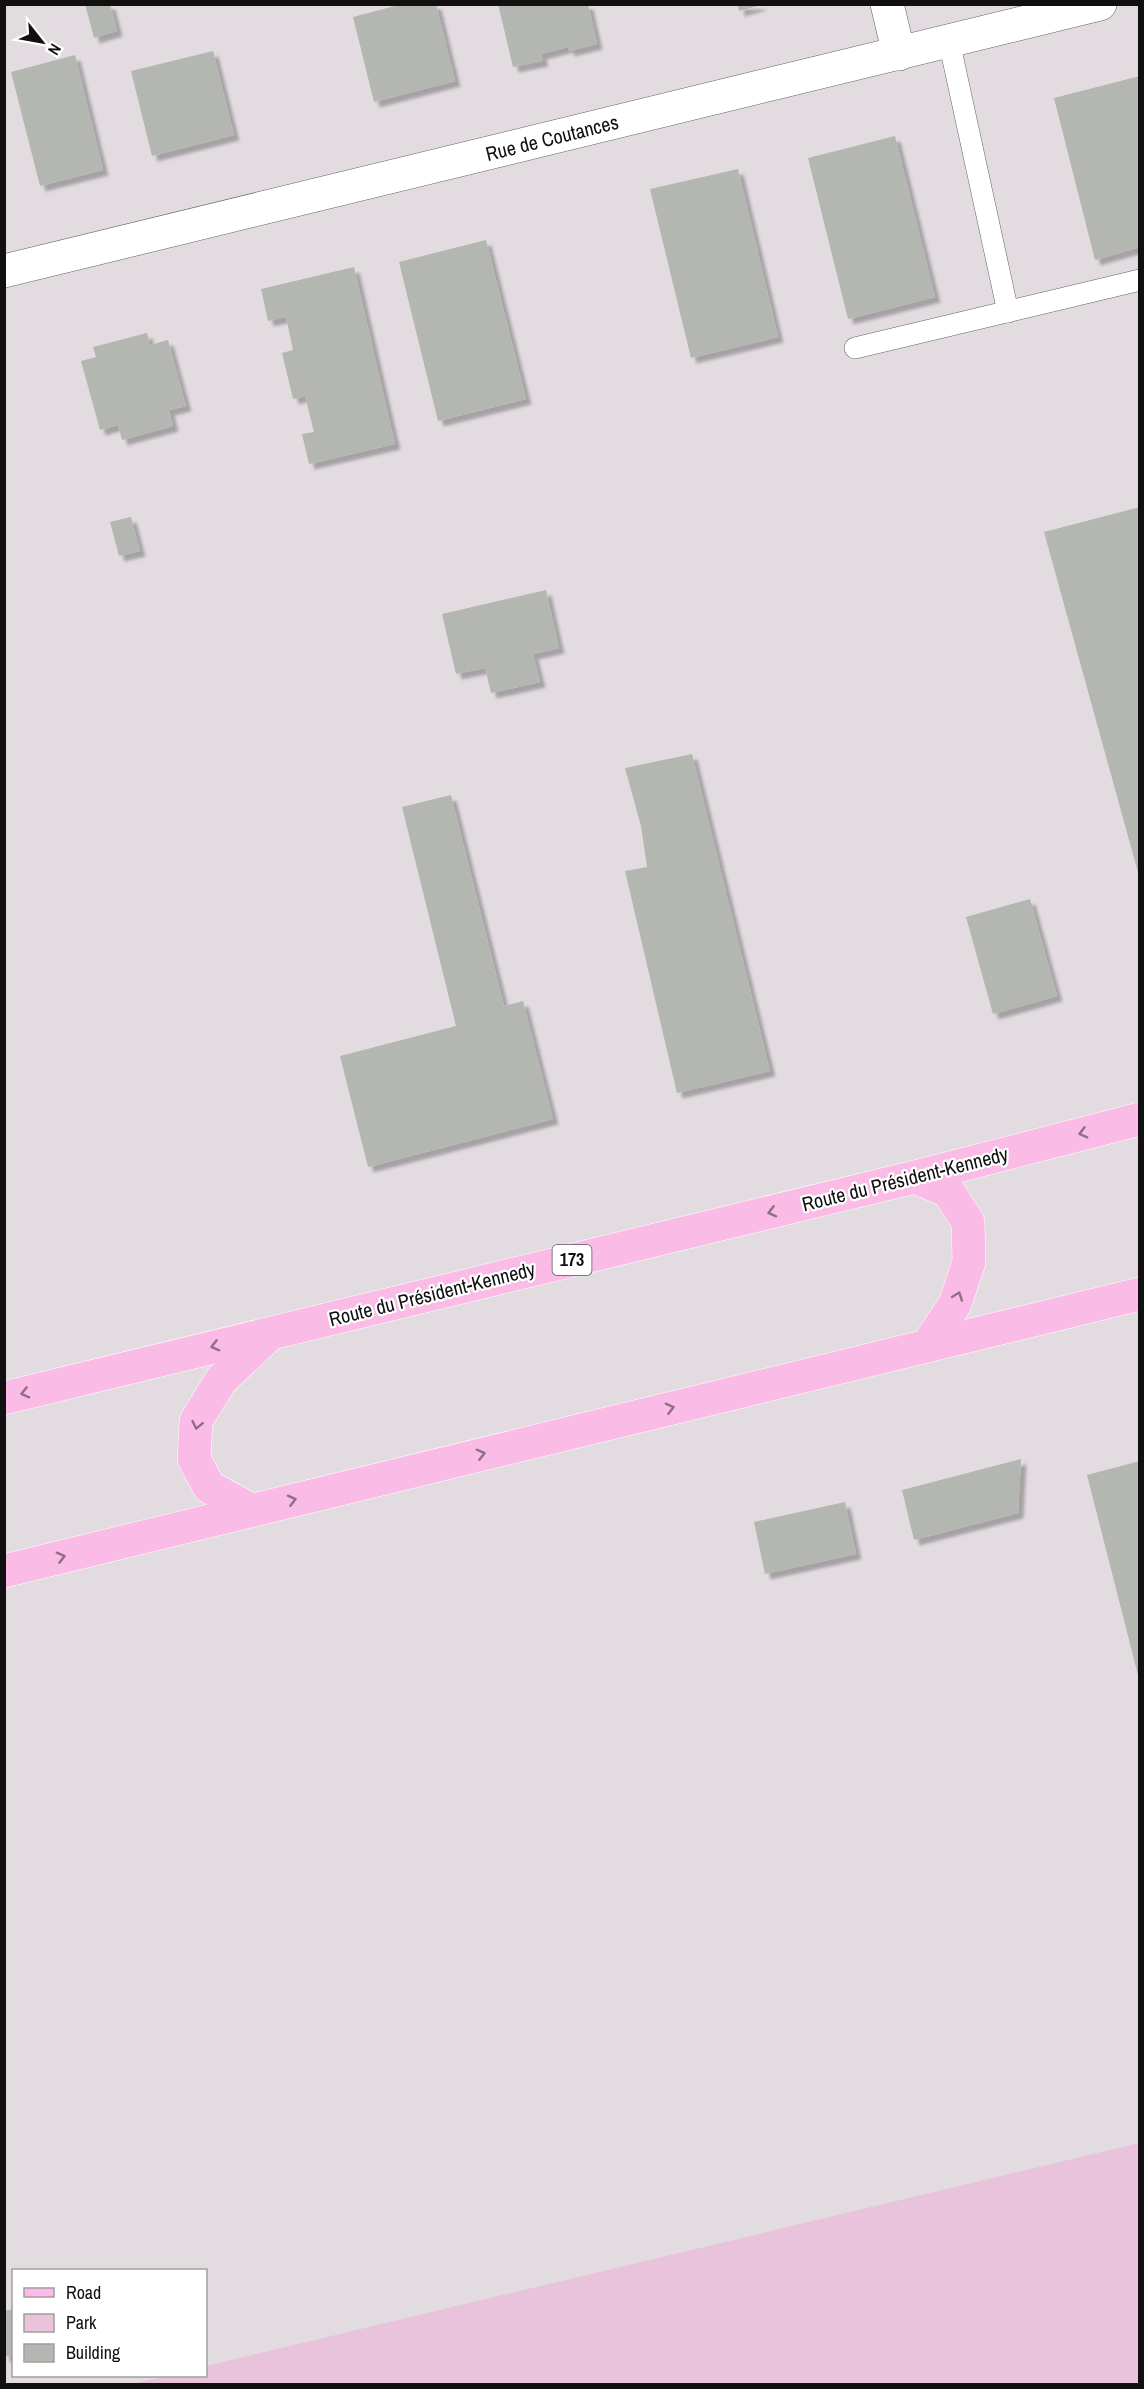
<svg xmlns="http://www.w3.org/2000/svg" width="1144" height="2389" font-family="'Archivo Narrow',sans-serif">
<defs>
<filter id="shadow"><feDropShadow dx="5.5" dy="5.5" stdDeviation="1.5" flood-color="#0004"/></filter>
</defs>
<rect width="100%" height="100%" fill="#e2dce0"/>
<polygon fill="#e8c3db" points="1139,2143 1139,2384 130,2384 168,2376 206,2376 206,2366"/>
<g fill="#b4b6b1" filter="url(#shadow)">
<polygon points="85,4 110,4 117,31 94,38"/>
<polygon points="402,4 436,4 455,81 374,102 353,17"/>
<polygon points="498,4 588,4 597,44 569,51 568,47 541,54 543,61 513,67"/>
<polygon points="738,4 761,4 761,5 739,11"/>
<polygon points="213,51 234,135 152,156 131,71"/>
<polygon points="75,55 103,170 40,186 11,72"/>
<polygon points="1140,76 1140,247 1095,260 1054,98"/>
<polygon points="895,136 935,297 848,319 808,158"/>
<polygon points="738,169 778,337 691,358 650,189"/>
<polygon points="486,240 526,399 438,421 399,262"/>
<polygon points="354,267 395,444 309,464 302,434 314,432 305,396 293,399 282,353 293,350 286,317 268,321 261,289"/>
<polygon points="147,333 150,345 168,340 186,406 169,410 173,426 122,440 118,425 100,430 81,361 96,357 93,347"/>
<polygon points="1140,507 1140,876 1139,876 1044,532"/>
<polygon points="131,517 140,551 119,556 110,522"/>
<polygon points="546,590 559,648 533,654 540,682 491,693 485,668 456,674 442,614"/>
<polygon points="692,754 770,1071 677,1093 625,871 647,867 641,826 625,768"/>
<polygon points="451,795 504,1006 523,1001 553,1119 368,1167 340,1056 456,1026 402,807"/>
<polygon points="1030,899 1057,996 993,1014 966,917"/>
<polygon points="1021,1459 1018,1513 914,1540 902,1490"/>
<polygon points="1140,1461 1140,1679 1139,1679 1087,1475"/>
<polygon points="845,1502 856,1554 765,1574 754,1522"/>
<polygon points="14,2309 14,2355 4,2357 4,2311"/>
</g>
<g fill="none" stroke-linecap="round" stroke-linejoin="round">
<g stroke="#656063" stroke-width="22">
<g id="service">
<polyline points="949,41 1008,312"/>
<polyline points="855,348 1140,280"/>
</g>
</g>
<g stroke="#656063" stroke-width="34">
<g id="minor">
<polyline points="887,4 899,54"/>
<polyline points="4,271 1100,4"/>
</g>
</g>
<g stroke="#fff" stroke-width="34">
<g id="primary">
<polyline points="915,1177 948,1191 968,1222 969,1262 955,1304 927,1346"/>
<polyline points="4,1398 915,1177 1140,1119"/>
<polyline points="251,1510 209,1487 194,1459 196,1421 221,1380 270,1334"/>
<polyline points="4,1571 1140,1294"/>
</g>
</g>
<use href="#service" stroke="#fff" stroke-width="21"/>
<use href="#minor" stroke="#fff" stroke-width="33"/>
<use href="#primary" stroke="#fabce7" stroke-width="33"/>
</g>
<defs><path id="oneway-chevron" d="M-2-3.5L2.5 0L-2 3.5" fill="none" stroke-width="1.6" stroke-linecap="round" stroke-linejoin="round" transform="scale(1.5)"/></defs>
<g stroke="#916e86">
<use href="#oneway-chevron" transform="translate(1083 1133) rotate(165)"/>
<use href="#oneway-chevron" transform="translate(772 1212) rotate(166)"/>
<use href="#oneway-chevron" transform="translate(958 1296) rotate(-70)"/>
<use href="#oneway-chevron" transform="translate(215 1346) rotate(166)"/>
<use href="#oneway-chevron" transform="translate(25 1393) rotate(166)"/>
<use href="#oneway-chevron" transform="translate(670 1408) rotate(-14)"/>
<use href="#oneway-chevron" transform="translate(197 1425) rotate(102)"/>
<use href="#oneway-chevron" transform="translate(481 1454) rotate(-14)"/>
<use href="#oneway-chevron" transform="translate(292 1500) rotate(-14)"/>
<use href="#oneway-chevron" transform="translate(61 1557) rotate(-14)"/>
</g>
<g text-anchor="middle" stroke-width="4.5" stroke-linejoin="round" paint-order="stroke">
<rect fill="#fff" stroke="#585758" stroke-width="1.5" x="552.5" y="1245" width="39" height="30" rx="4.5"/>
<g font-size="18" font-weight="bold" fill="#110f10">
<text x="572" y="1266">173</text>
</g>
<g font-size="20" fill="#110f10" stroke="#fff">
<text transform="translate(552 138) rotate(-14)" y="7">Rue de Coutances</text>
<text transform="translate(905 1179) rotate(-14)" y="7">Route du Président-Kennedy</text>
<text transform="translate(432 1294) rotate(-14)" y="7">Route du Président-Kennedy</text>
</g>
</g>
<rect width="1144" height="2389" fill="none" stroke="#110f10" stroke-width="12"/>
<rect x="12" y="2269" width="195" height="108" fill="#ffffff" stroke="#a09f9f" stroke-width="1.5"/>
<rect x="24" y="2288" width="30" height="9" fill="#fabce7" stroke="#a09f9f" stroke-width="1.5"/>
<text x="66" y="2299" font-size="18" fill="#110f10">Road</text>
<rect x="24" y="2314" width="30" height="18" fill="#e8c3db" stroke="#a09f9f" stroke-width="1.5"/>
<text x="66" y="2329" font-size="18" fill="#110f10">Park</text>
<rect x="24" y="2344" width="30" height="18" fill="#b4b6b1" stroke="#a09f9f" stroke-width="1.5"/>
<text x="66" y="2359" font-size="18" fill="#110f10">Building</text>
<g transform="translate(42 42) rotate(121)" stroke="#ffffff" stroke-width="4.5" paint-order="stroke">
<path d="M0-4.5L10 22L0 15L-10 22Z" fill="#110f10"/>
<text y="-9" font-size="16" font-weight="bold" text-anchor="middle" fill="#110f10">N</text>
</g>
</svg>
